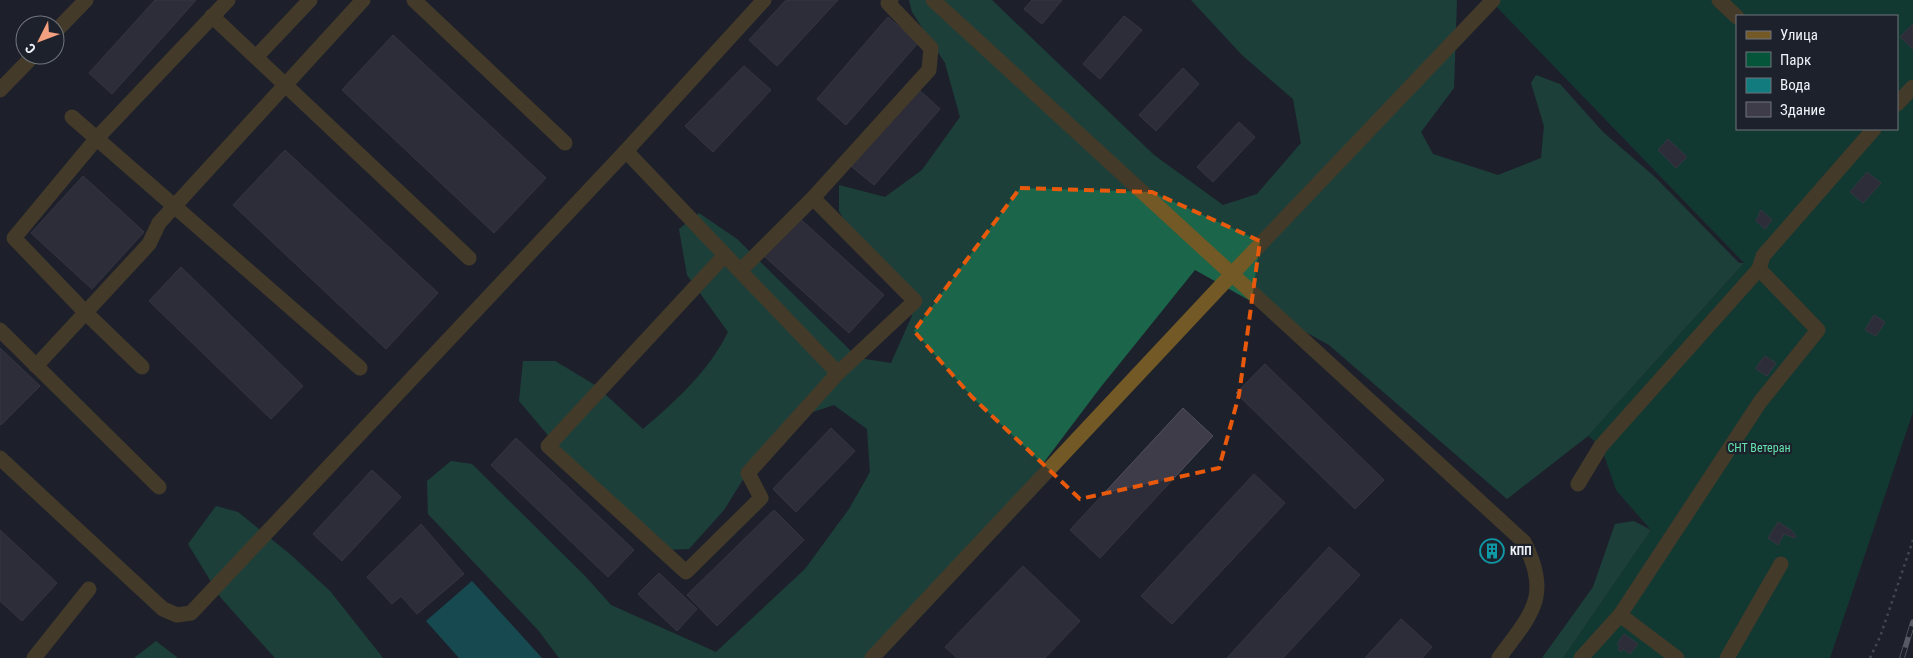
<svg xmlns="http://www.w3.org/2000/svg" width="1913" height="658" font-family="'Roboto Condensed',sans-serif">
<rect width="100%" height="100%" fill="#1d212b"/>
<path fill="#05553a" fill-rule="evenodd" d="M1490,0H1913V412L1830,658H1563L1651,530L1616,490L1601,446L1588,436L1744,263ZM1737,16H1897V129H1737Z"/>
<g fill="#1b664a">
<path d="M909,0H992L1154,155L1223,205L1257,194L1301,143L1293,99L1242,55L1191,0H1457L1454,88L1421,132L1433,154L1498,175L1541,158L1544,126L1531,83L1536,75L1560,84L1603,132L1656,178L1739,263H1744L1588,436L1507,499L1329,345L1195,270L1100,388L1020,494L871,658H559L538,630L428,514L427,481L451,461L472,464L585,576L611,605L716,652L805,569L849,509L870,472L867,429L834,405L798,417L757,457L724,510L689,549L665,550L563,453L519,401L523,361H555L595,385L643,429C676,401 709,371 728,332L687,275L679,229L699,213L737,239L858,358L891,363L912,316L905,298L862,251L839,211V185L885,197L922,170L960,117L945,63L912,12Z"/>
<polygon points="216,506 238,512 291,555 330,591 383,658 275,658 221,598 188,544"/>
<polygon points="1634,521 1651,530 1563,658 1542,658 1593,587 1615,524"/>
<polygon points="156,641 178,658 134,658"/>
</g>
<polygon fill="#117b7d" points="472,581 542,658 459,658 426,621"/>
<g fill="#3e3c48" stroke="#514f5b">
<polygon points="155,0 196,0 112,94 89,73"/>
<polygon points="786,0 838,0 777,66 749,40"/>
<polygon points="1032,0 1062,0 1042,24 1024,9"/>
<polygon points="1124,16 1142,30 1100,79 1083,64"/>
<polygon points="888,17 918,43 846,125 817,99"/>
<polygon points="1913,24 1913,49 1900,37"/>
<polygon points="393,35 546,178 494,233 342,90"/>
<polygon points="744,66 771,90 713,152 685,126"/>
<polygon points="1183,68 1199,84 1156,131 1139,115"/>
<polygon points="918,89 940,109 874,185 851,166"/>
<polygon points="1239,122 1255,137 1213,182 1197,167"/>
<polygon points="1668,139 1687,157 1676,168 1658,150"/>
<polygon points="285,150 438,293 386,349 233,205"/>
<polygon points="1867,172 1881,183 1863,203 1850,192"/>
<polygon points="83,176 144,232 92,289 31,233"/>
<polygon points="1761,210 1772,220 1765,229 1756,221"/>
<polygon points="798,217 884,295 849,333 763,255"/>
<polygon points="181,267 303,386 271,419 149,301"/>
<polygon points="1874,315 1885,322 1876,336 1865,330"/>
<polygon points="0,348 40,386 1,425 0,424"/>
<polygon points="1765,356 1776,363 1767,376 1756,369 1759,363"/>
<polygon points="1265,364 1384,480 1355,509 1236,393"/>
<polygon points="1183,408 1213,436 1100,558 1070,530"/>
<polygon points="831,428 855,451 796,512 773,489"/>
<polygon points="516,438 634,550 608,577 491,465"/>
<polygon points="372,470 401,497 342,561 313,534"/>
<polygon points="1254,474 1285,503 1172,624 1141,596"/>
<polygon points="774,510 804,540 717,626 687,595"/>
<polygon points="1778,522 1791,530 1796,536 1795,538 1784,534 1778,545 1768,538"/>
<polygon points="421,524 464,574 417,614 401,596 392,604 367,577"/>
<polygon points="0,530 57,583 22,621 0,601"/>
<polygon points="1496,538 1505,548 1489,564 1479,555"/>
<polygon points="1329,547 1360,575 1283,658 1227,658"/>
<polygon points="1023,566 1080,621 1045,658 957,658 945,647"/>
<polygon points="659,573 697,609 677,631 638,594"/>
<polygon points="1401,619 1432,647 1422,658 1365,658"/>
<polygon points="1624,634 1638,644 1630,654 1623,649 1621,652 1618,649 1620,646 1617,644"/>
</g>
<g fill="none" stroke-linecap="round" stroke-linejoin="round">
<polyline stroke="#70747c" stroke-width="2.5" stroke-dasharray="2.5 4" stroke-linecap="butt" points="1870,658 1880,637 1913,540"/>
<g stroke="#725926" stroke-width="15">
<polyline points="414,0 565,143"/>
<path d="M933,0L1524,542C1552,597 1531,614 1499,658"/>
<polyline points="1719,0 1737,17"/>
<polyline points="212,16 469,258"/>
<polyline points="55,32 86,0"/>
<polyline points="256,57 310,0"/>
<polyline points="0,90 34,55"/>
<polyline points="1897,104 1913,87"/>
<polyline points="72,117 360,368"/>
<polyline points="626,151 725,255 740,271 838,373 748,473 761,498 686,572 548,446 725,255"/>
<polyline points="813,198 915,301 838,373"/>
<polyline points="740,271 813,198 929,70 931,48 888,3 891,0"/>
<polyline points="0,330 159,487"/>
<polyline points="36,366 149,244 159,223 363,0"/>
<polyline points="142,367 86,313 14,238 97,138 228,0"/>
<polyline points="0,458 163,609 177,615 191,613 626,151 764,0"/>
<polyline points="1578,484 1601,446 1759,269 1763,256 1874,129"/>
<polyline points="1620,615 1677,658"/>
<polyline points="34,658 89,589"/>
<polyline points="872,658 1232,274 1493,0"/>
<polyline points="1581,658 1620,615 1760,402 1818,330 1759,269"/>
<polyline points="1727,658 1781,564"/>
</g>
<g stroke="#9ea1aa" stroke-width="5.5">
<polyline id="rail" points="1902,658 1913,622"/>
</g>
<use href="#rail" stroke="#1d212b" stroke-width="4" stroke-dasharray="11" stroke-linecap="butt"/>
</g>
<path d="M0 0H1913V658H0ZM1020,188L1152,192L1260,241L1239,395L1219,468L1080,499L972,397L914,331Z" fill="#1d212b" fill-opacity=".55" fill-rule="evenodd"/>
<path fill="none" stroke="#e8590c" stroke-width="4" stroke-dasharray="10 6" stroke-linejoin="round" d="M1020,188L1152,192L1260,241L1239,395L1219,468L1080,499L972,397L914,331Z"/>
<defs>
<g id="building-ring" transform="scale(1.25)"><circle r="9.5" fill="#1d212b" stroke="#0f9aa8" stroke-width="1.5"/><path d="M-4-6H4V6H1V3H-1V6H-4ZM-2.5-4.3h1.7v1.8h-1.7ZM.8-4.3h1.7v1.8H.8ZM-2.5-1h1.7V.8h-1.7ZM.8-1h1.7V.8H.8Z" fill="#0f9aa8"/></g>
</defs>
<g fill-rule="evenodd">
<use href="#building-ring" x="1492" y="551"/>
</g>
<g text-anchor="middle" stroke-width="4.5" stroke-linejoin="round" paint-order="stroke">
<g font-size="12" fill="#63e4af" stroke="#1d212b">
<text x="1759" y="452">СНТ Ветеран</text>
</g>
<g font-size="12" font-weight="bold" fill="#eff2f9" stroke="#1d212b" text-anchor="start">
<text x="1510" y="555">КПП</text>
</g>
</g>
<rect x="1736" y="15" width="162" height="115" fill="#1d212b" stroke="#71757d"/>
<rect x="1746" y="31" width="25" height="8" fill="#725926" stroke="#71757d"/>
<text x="1780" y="40" font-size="15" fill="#eff2f9">Улица</text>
<rect x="1746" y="52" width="25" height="15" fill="#05553a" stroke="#71757d"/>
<text x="1780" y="65" font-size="15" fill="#eff2f9">Парк</text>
<rect x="1746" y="78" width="25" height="15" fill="#117b7d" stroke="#71757d"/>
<text x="1780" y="90" font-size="15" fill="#eff2f9">Вода</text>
<rect x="1746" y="102" width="25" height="15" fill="#3e3c48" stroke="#71757d"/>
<text x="1780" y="115" font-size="15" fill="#eff2f9">Здание</text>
<g transform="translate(40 40) rotate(228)"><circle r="24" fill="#1d212b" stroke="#71757d"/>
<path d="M0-4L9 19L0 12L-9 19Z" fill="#f2a07f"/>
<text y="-8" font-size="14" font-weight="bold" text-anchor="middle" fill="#eff2f9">С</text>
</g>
</svg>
